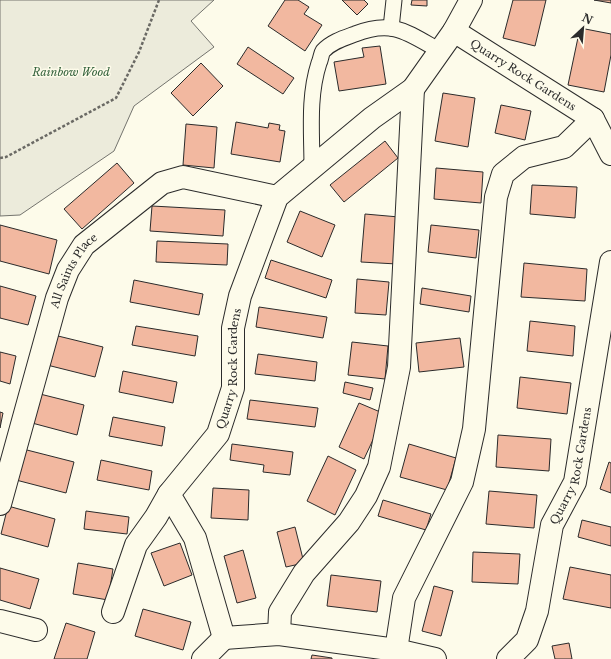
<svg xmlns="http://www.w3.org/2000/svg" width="611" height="659" font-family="'Libre Baskerville',serif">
<rect width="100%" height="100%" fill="#fdfbea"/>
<polygon fill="#ecebdb" stroke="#74746e" points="0,0 214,0 191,21 214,47 134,106 114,151 20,215 0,216"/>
<g fill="#f2b8a0" stroke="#2b2b2b">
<polygon points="285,0 298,0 309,7 304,14 322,25 305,51 268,26"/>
<polygon points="342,0 364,0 368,4 357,15"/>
<polygon points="412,0 427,0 427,6 411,5"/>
<polygon points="513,0 546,0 535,46 503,38"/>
<polygon points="594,0 611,0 611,3"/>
<polygon points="580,28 611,34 611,55 604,92 568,85"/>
<polygon points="380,46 386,84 339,91 334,62 364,57 362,48"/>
<polygon points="248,47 294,78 283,94 237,64"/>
<polygon points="201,63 223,86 193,116 171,93"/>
<polygon points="443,93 475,98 468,147 435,141"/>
<polygon points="501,105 531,111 525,140 495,133"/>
<polygon points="236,122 268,128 269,123 280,125 279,130 285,131 280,162 231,154"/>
<polygon points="186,124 217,127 214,168 183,165"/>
<polygon points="385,141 398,158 344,202 330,185"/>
<polygon points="117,163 134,183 82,229 64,209"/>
<polygon points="436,168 483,172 481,203 434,199"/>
<polygon points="532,185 577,187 575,218 530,214"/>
<polygon points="152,206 225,210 223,236 150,231"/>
<polygon points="300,211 335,225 322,257 287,242"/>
<polygon points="365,214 399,217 397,264 361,262"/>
<polygon points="0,225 57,240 49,274 0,261"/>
<polygon points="431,225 479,230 476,258 428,252"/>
<polygon points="157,241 228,244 227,265 156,262"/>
<polygon points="271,260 332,280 326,298 265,278"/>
<polygon points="524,263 587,269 585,301 521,297"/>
<polygon points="357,279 389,282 386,315 355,313"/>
<polygon points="134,280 203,294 199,315 130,302"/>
<polygon points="0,286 36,296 28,325 0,318"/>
<polygon points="422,288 471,296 469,312 420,304"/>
<polygon points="259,307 327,317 323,338 256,327"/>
<polygon points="530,321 575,326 573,356 527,351"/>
<polygon points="136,326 198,336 195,356 132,345"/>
<polygon points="54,335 103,347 95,377 47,365"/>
<polygon points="460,338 464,367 419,372 416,343"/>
<polygon points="352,342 388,346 385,379 348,375"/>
<polygon points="0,352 16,356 10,384 0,381"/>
<polygon points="258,354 317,362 315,381 255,374"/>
<polygon points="123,371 177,382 173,403 119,392"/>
<polygon points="520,377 571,383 567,414 517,408"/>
<polygon points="345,382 373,388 370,400 343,393"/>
<polygon points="40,394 84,405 77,435 32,423"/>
<polygon points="250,400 318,408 315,427 247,419"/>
<polygon points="359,403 385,414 364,459 339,447"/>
<polygon points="0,412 3,413 0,428"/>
<polygon points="113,417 165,427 162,446 109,436"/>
<polygon points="498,435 551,439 549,471 496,467"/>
<polygon points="232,444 293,452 290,475 263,472 264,465 230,460"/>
<polygon points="409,444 456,458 447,490 400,477"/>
<polygon points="23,449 74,462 66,493 16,480"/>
<polygon points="328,456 356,470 335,515 307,501"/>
<polygon points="101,460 152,471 149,490 97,480"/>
<polygon points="609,462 611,463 611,493 600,489"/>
<polygon points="213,488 249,490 248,520 211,518"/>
<polygon points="489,491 537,495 534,528 486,524"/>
<polygon points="383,500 431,514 426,530 378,516"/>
<polygon points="8,506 55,519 48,547 1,534"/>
<polygon points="86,511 129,517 127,534 84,529"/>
<polygon points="582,520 611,527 611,546 578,537"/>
<polygon points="295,527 304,563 286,567 277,532"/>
<polygon points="180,543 192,575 164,586 151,553"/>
<polygon points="243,550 256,598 237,603 224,556"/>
<polygon points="473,552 520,554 518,584 472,582"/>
<polygon points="78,563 113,569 108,600 73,594"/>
<polygon points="570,567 611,575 611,608 563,599"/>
<polygon points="0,568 39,579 30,609 0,600"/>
<polygon points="331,575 381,581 377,612 327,606"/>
<polygon points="434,586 453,591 441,636 422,631"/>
<polygon points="143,609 191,622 183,650 135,636"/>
<polygon points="66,623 95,632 87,659 54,659"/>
<polygon points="569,643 572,659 555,659 552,646"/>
<polygon points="312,655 332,658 332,659 311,659"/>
</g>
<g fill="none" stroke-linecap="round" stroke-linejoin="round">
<g stroke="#2b2b2b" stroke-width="17">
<g id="service">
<polyline points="391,28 394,0"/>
<path d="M312,168C312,133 308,97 319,63C321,59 321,54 323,51C331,42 344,38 355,34C393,19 408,33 440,51"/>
</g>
</g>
<g stroke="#2b2b2b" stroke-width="24">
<g id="minor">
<path id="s1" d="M454,31L593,119L611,154"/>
<path id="s2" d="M0,504L57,298L68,270L84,245L162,183L183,177L277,197"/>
<polyline points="113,612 136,545 156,517 169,494"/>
<polyline points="0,621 36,630"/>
<polyline points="279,634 280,612 304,573 349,522 366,496 379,467 399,367 413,89"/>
<polyline points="396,650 404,598 462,482 474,429 496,197 503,174 524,157 564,147 593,119"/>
<polyline points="203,659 224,638"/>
<path id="s3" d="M435,659L396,650L279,634L224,638L195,538L169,494L218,434L233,388V328L240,296L277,197L372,118L413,89L454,31L471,0"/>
<path id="s4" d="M508,659L527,640L537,611L552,525L575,482L611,262"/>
</g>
</g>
<polyline stroke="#6a6964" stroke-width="2.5" stroke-dasharray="3 2" stroke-linecap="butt" points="0,158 6,157 116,98 139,52 159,0"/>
<use href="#service" stroke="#fdfbea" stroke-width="15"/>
<use href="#minor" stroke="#fdfbea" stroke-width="22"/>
</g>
<g text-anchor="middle" stroke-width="3" stroke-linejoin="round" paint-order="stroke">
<g font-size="11" font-style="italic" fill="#34623c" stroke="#fdfbea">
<text x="71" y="76">Rainbow Wood</text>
</g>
<g font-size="11" fill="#2b2b2b" stroke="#fdfbea">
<text dy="4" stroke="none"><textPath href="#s1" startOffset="82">Quarry Rock Gardens</textPath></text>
<text dy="4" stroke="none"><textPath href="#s2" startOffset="246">All Saints Place</textPath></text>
<text dy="4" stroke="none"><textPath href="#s3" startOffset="513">Quarry Rock Gardens</textPath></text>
<text dy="4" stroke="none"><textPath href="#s4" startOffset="208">Quarry Rock Gardens</textPath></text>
</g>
</g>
<g transform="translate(583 28) rotate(26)" stroke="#fdfbea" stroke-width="3" paint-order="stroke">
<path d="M0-3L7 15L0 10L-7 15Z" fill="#2b2b2b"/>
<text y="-6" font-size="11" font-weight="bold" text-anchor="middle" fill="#2b2b2b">N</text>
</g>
</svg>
